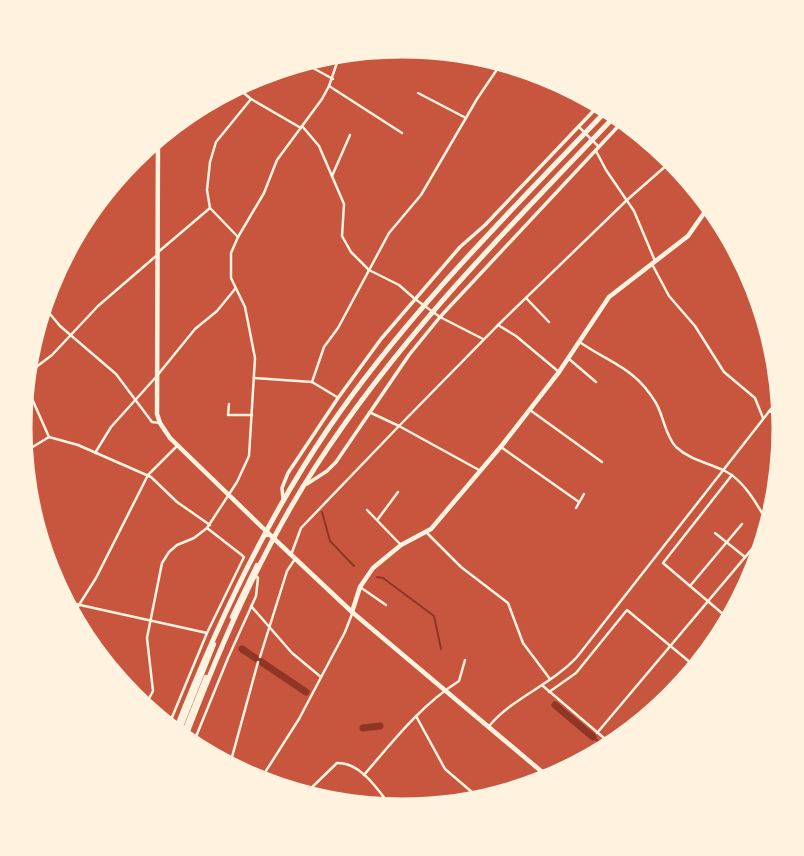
<svg xmlns="http://www.w3.org/2000/svg" width="804" height="856" font-family="Figtree,sans-serif">
<rect width="100%" height="100%" fill="#c8553d"/>
<g fill="none" stroke-linecap="round" stroke-linejoin="round">
<g stroke="#8f3625" stroke-width="2">
<polyline points="322,512 330,541 354,566"/>
<polyline points="377,577 383,578 434,616 441,649"/>
<polyline points="593,737 606,748"/>
</g>
<g stroke="#8f3625" stroke-width="7">
<polyline points="242,649 306,692"/>
<polyline points="555,705 593,737"/>
<polyline points="363,728 380,726"/>
</g>
<g stroke="#fff3e0" stroke-width="2.5">
<polyline points="302,62 333,79"/>
<polyline points="234,85 251,99 301,128"/>
<polyline points="329,86 402,133"/>
<polyline points="418,93 466,118"/>
<polyline points="302,126 319,146 344,204 342,236 351,252 369,270 399,285 415,299 440,317 483,339"/>
<polyline points="579,127 599,147"/>
<polyline points="650,138 671,162"/>
<polyline points="596,151 606,170 634,211 655,261"/>
<polyline points="332,176 350,135"/>
<polyline points="238,237 210,208 207,190 210,162 216,142 251,99"/>
<polyline points="157,253 210,208"/>
<polyline points="652,264 669,296 695,326 724,372 755,398 763,418"/>
<polyline points="527,299 549,322"/>
<polyline points="41,303 60,326 116,374 152,422 160,423"/>
<polyline points="498,325 516,336 559,372"/>
<path d="M581,343C612,364 635,368 656,403C664,417 665,435 676,447C690,460 709,463 725,471C745,481 758,506 769,525"/>
<polyline points="569,359 596,382"/>
<polyline points="27,374 52,355 98,306 156,256"/>
<polyline points="254,378 312,382 337,397"/>
<polyline points="312,382 324,347 338,328 389,233 421,195 477,99 502,62"/>
<polyline points="25,383 49,437"/>
<polyline points="229,404 228,415 252,415"/>
<polyline points="530,410 602,462"/>
<polyline points="769,411 787,420"/>
<polyline points="369,412 399,426 479,470"/>
<polyline points="501,447 579,502"/>
<polyline points="95,453 111,427 156,377 195,329 217,311 235,289"/>
<polyline points="21,454 49,437 78,445 151,477 177,502 210,525"/>
<polyline points="576,508 584,494"/>
<polyline points="367,510 401,545"/>
<polyline points="378,519 398,492"/>
<polyline points="207,528 243,556"/>
<polyline points="427,533 461,567 508,603 523,643 550,679"/>
<polyline points="715,533 745,557"/>
<polyline points="291,555 301,528 399,426 498,325 627,200 676,157"/>
<polyline points="690,586 742,524"/>
<polyline points="360,587 386,605"/>
<polyline points="62,601 207,633"/>
<polyline points="251,606 292,653 321,677"/>
<polyline points="72,616 96,578 148,475 178,445"/>
<polyline points="730,620 663,563 732,475"/>
<polyline points="260,657 287,571 295,559"/>
<polyline points="543,686 611,744"/>
<polyline points="549,692 576,673 627,610 697,668"/>
<polyline points="143,710 153,691 147,638 162,563 169,552 177,545 194,538 207,528 237,482 249,456 255,358 245,307 231,278 231,253 238,237 264,193 277,160 322,99 329,86 340,54"/>
<polyline points="416,716 445,769 480,799"/>
<path d="M490,725C514,697 551,685 577,657L782,395"/>
<polyline points="168,727 207,633 244,557"/>
<polyline points="597,733 768,530"/>
<polyline points="193,744 228,658 256,596 258,578 255,575"/>
<polyline points="229,768 258,662"/>
<path d="M364,775C393,741 421,705 459,681L465,660"/>
<polyline points="257,785 299,719 345,632 352,614"/>
<path d="M304,795L337,763C363,762 381,795 396,813"/>
</g>
<g stroke="#fff3e0" stroke-width="3.5">
<polyline points="307,484 327,471 336,462 409,355 440,317 624,120"/>
<polyline points="283,499 282,488 288,473 338,398 381,339 460,247 485,225 600,104"/>
<polyline points="531,789 544,774"/>
</g>
<g stroke="#fff3e0" stroke-width="4.5">
<polyline points="158,136 157,414 160,423 170,438 267,532"/>
<polyline points="352,612 554,782"/>
</g>
<g stroke="#fff3e0" stroke-width="4.5">
<polyline points="267,535 268,533 352,612 360,587 373,568 401,545 431,529 503,444 559,372 609,297 688,236 709,206"/>
<polyline points="232,617 257,565"/>
<polyline points="178,734 214,644"/>
<polyline points="182,737 206,677"/>
</g>
<g stroke="#fff3e0" stroke-width="5">
<path d="M175,732C216,626 264,523 328,429C408,312 510,212 607,110"/>
<path d="M185,738C221,644 261,551 316,466C400,336 509,227 616,115"/>
</g>
</g>
<path d="M0 0H804V856H0ZM28 428a374 374 0 1 1 748 0a374 374 0 1 1-748 0Z" fill="#fff3e0" fill-rule="evenodd"/>
<path fill="none" stroke="#fff3e0" stroke-width="9" d="M28 428a374 374 0 1 1 748 0a374 374 0 1 1-748 0Z"/>
</svg>
